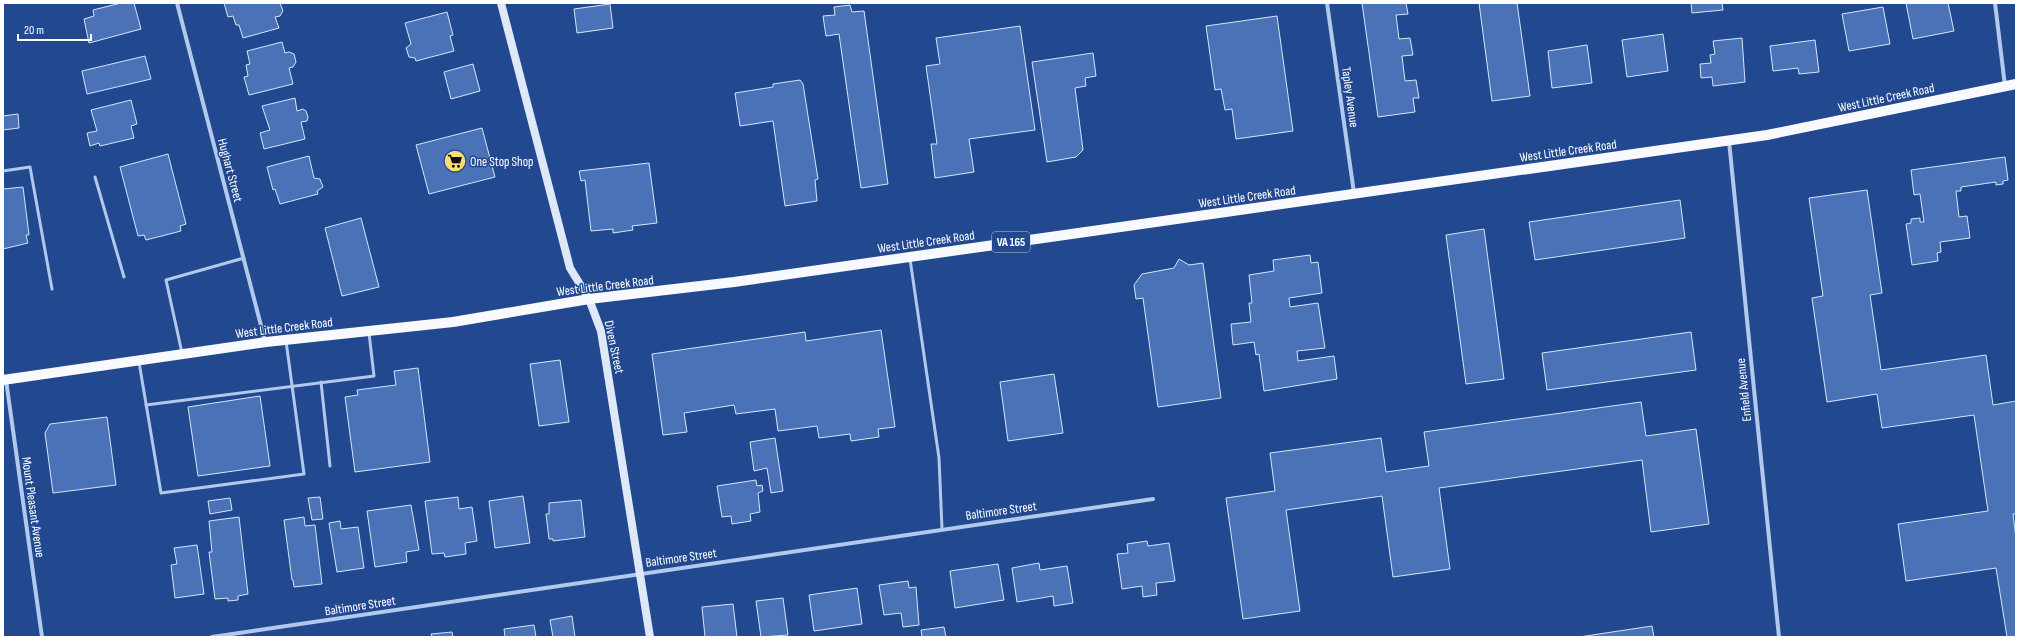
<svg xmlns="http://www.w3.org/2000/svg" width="2019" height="640" font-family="'Sofia Sans Condensed',sans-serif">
<rect width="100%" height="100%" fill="#224990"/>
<g fill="#4b72b7" stroke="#d8e4f9">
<polygon points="121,3 134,3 141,29 89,43 84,19 94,16 93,10"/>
<polygon points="224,3 280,3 283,11 280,16 275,17 279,28 243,38 239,25 236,25 233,16 228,17"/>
<polygon points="1362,3 1406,3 1408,14 1396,15 1399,39 1410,38 1413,55 1402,56 1405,81 1416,80 1419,98 1413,98 1415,112 1378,117"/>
<polygon points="1479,3 1517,3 1530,96 1492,101"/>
<polygon points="1691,3 1722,3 1723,10 1692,13"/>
<polygon points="1906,3 1948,3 1954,31 1913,39"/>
<polygon points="610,4 613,28 577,33 574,9"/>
<polygon points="850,5 852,12 864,11 888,184 861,188 839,34 826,36 823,16 835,15 834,7"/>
<polygon points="1883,7 1890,44 1849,51 1842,14"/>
<polygon points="447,12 453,35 450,36 454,51 416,61 415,58 409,57 406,48 411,44 405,23"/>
<polygon points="1277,16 1293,131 1236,139 1232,109 1225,110 1221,89 1215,90 1206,26"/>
<polygon points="1020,26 1035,130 969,139 974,172 935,178 931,144 937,144 926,66 940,64 936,38"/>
<polygon points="1663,34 1668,71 1627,77 1622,40"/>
<polygon points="1742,38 1745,82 1713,86 1712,77 1701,78 1700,64 1711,63 1710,55 1715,54 1713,41"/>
<polygon points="1815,40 1819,72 1799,74 1798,68 1773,71 1770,46"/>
<polygon points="282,42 285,53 289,52 294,54 296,62 293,67 289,68 293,84 249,95 244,77 248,76 246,65 250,64 247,51"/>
<polygon points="1587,45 1592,83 1552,88 1548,51"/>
<polygon points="1093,53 1096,76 1085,78 1086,86 1075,88 1083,150 1076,157 1047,162 1032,62"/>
<polygon points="145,56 151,79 87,94 82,71"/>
<polygon points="473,64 480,91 451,99 444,72"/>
<polygon points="800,80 803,84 818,179 815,180 817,201 785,206 773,121 740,126 735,93 773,87 773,84"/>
<polygon points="295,98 297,111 303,109 306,111 308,117 307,121 301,122 305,139 264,149 260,133 270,130 262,106"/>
<polygon points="131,100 137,124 131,126 134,138 100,146 99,143 90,146 87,133 97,131 91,110"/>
<polygon points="18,114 19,128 3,130 3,116"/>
<polygon points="482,128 495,177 429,194 416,145"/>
<polygon points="168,154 186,224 180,226 181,231 146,240 144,235 138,236 120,167"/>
<polygon points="309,156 314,178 320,179 323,187 317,191 318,194 280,204 275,189 273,190 267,167"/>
<polygon points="2005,157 2008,180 2003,181 2003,184 1996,185 1996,182 1961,187 1961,191 1956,191 1959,217 1967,216 1970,238 1940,242 1941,252 1937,253 1938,261 1912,265 1906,224 1911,223 1911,219 1920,218 1920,222 1924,222 1920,194 1914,195 1911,170"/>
<polygon points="649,163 657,223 632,226 633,230 613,233 613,229 591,231 585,180 581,181 579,171"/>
<polygon points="23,187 29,235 26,235 28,243 3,249 3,189"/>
<polygon points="1867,190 1882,293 1870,295 1881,370 1986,355 1993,405 2016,401 2016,514 2013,514 2016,538 2016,637 2007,637 1996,568 1906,581 1898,524 1988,511 1974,415 1882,428 1877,394 1827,402 1812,298 1823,296 1809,198"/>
<polygon points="1680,200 1685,238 1535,260 1529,222"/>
<polygon points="361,218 379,287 342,296 325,228"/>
<polygon points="1484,229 1504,379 1466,384 1446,235"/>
<polygon points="1310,255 1311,263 1318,262 1322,293 1289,298 1290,307 1318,303 1325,348 1297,351 1298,361 1334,356 1337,379 1264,391 1259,354 1256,355 1254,342 1233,345 1231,324 1251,322 1249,303 1252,303 1249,275 1274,271 1273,260"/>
<polygon points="1179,259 1189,265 1203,263 1221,398 1158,407 1143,298 1136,299 1134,285 1142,274 1174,268"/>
<polygon points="881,330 895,427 878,429 879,437 851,441 850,434 819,438 817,426 778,431 775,409 736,414 734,405 684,413 687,432 663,435 652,354 805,332 806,341"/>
<polygon points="1691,332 1696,370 1547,390 1542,353"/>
<polygon points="560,360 569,422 539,426 530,364"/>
<polygon points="418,368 430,462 355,472 345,397 358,395 357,390 396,385 394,371"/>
<polygon points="1054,374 1063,433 1008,441 1000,382"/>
<polygon points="260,396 270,466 198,476 188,407"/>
<polygon points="1641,402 1646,436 1696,429 1709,524 1651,532 1642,460 1439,488 1450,569 1393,577 1382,496 1286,510 1300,611 1243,619 1226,498 1275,491 1270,453 1381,438 1386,472 1429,466 1424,432"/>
<polygon points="107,417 116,485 53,493 45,433 50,424"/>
<polygon points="775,438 783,491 771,493 767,468 754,471 750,442"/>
<polygon points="756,480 757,486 762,485 763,491 758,493 760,512 750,514 751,521 732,524 731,516 722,517 717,486"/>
<polygon points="523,496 530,543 495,548 489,501"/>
<polygon points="320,497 323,519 312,520 308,498"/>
<polygon points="458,497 459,509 472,507 477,541 465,543 466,554 445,557 444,553 432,554 425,501"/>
<polygon points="230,498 232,510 210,514 208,501"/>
<polygon points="581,500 585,537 553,541 553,539 549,539 546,514 549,514 549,503"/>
<polygon points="411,505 419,550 406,552 407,562 375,567 367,511"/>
<polygon points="239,517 248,594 238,596 238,600 228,601 228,598 215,599 209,552 212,552 209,521"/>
<polygon points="304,517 305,526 315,525 322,584 294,587 293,580 292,580 284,520"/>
<polygon points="340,521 341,529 358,527 364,568 337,572 329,523"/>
<polygon points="1147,541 1148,546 1169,543 1175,581 1156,583 1157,595 1143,597 1142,586 1122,589 1117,554 1128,553 1127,544"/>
<polygon points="197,545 204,594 175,598 171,565 177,564 174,548"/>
<polygon points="1039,563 1040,570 1067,566 1073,603 1054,606 1053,596 1017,602 1012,568"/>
<polygon points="998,564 1004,600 955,608 950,571"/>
<polygon points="908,581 909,588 916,587 919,625 903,627 901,613 884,615 879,585"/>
<polygon points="857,588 862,624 814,631 809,595"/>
<polygon points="783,598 788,635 761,637 756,601"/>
<polygon points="733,604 737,637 705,637 702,607"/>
<polygon points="572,616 575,637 553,637 550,620"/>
<polygon points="534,625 536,637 505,637 504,629"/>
<polygon points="1652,626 1654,637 1579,637"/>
<polygon points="944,627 946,637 922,637 921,630"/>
<polygon points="452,632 453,637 432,637 431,634"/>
</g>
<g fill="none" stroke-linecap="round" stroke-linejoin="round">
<g stroke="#b2c8ec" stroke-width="3">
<polyline points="3,171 30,167 52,289"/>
<polyline points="95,177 124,277"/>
<polyline points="910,259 939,458 942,529"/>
<polyline points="182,353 166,280 244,258"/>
<polyline points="139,362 161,493 304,474 286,341"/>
<polyline points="321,382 330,466"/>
<polyline points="146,405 374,376 369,333"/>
</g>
<g stroke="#b2c8ec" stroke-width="4">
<polyline points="177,3 265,341"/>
<polyline points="1327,3 1354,193"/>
<polyline points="1995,3 2005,86"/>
<polyline points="1729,141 1779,637"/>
<polyline points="6,380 42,637"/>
<polyline points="212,637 1153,499"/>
</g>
<polyline stroke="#dee8f9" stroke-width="8" points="501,3 570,268 589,299 601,331 650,637"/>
<polyline stroke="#f8faff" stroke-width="10" points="3,380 266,342 453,322 589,299 734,282 1767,135 2016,84"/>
</g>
<defs>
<g id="supermarket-disc" transform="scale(1.15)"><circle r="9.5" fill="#f8dd74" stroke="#224990"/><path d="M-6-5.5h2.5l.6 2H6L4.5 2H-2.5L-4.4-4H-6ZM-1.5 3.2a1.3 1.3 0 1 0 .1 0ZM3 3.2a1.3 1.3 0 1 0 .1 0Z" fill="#111"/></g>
</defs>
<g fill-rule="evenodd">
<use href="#supermarket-disc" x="455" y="161"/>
</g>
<g text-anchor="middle" stroke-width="3" stroke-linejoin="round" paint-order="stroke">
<rect fill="#224990" stroke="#bdc8de" stroke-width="1" x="992" y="232" width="38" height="20" rx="3"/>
<g font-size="12" font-weight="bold" fill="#fff">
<text x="1011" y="246">VA 165</text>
</g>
<g font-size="13" fill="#fff" stroke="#224990">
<text transform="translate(1351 97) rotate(82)" y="5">Tapley Avenue</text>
<text transform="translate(1886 97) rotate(-12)" y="5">West Little Creek Road</text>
<text transform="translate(1568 150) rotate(-8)" y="5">West Little Creek Road</text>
<text transform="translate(231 170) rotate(75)" y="5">Hughart Street</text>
<text transform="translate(1247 196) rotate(-8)" y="5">West Little Creek Road</text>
<text transform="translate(926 241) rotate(-8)" y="5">West Little Creek Road</text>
<text transform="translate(605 285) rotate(-7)" y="5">West Little Creek Road</text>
<text transform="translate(284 327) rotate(-7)" y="5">West Little Creek Road</text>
<text transform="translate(615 347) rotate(78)" y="5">Diven Street</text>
<text transform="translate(1743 390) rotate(-96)" y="5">Enfield Avenue</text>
<text transform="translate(34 507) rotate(82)" y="5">Mount Pleasant Avenue</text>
<text transform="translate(1001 510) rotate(-8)" y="5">Baltimore Street</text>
<text transform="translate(681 557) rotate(-8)" y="5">Baltimore Street</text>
<text transform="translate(360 605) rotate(-9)" y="5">Baltimore Street</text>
</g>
<g font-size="13" fill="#fff" stroke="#224990" text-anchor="start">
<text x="470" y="166">One Stop Shop</text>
</g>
</g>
<rect width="2019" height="640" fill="none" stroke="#ffffff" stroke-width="8"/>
<path d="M18 34v6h73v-6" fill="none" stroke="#ffffff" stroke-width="2"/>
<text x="24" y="34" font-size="12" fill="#ffffff" stroke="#224990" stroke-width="3" paint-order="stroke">20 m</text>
</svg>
